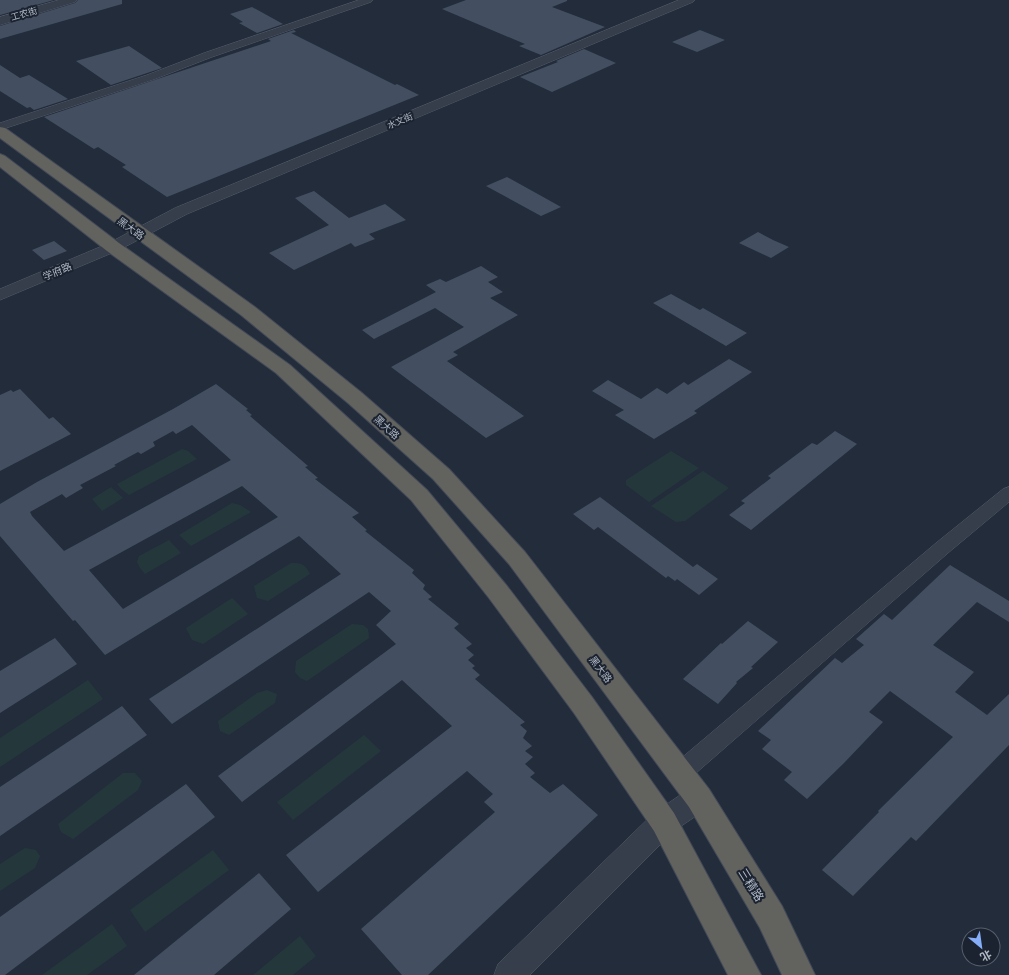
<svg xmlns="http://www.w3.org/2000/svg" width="1009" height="975" font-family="Overpass,'Noto Sans SC',sans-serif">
<rect width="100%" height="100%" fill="#222c3b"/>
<g fill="#24383c">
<polygon points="182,449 188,451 197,459 129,495 121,489 117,484"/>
<polygon points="671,451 699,468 649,502 626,485 626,480"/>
<polygon points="703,471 729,488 685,521 676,522 651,506"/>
<polygon points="111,487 123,498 102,511 92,499"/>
<polygon points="232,503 240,505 251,512 191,546 179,535"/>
<polygon points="169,540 181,553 145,574 140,568 137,562 139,556"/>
<path d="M291,563C302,563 305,564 310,574L268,601L257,598L254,586Z"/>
<polygon points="232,598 248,614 203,644 192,640 186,628"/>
<polygon points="352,624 363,625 368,629 369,638 307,681 300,678 295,672 296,661"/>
<polygon points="88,680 103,699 0,767 0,738"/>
<polygon points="267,690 277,694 275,703 229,735 220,731 218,721 257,693"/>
<polygon points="364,735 381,751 293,820 277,802"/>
<polygon points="123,773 135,773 142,781 138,790 73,839 61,832 58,824"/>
<polygon points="25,848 36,850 40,856 35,868 0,891 0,864"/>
<polygon points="213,850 229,870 145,932 130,910"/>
<polygon points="112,924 127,946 87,975 42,975"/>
<polygon points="300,936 316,956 293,975 253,975"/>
</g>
<g fill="#434f60" fill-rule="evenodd">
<polygon points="0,0 54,0 0,15"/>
<polygon points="78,0 122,0 122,4 0,39 0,26 75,3"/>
<polygon points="466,0 567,0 567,1 552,7 605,27 541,55 519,46 525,44 442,9"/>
<polygon points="252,7 283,24 257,33 239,23 243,22 230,14"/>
<polygon points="294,30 296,32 291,33 395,85 397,84 419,95 167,197 122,167 126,165 98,147 94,149 44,117 271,41 268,39"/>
<polygon points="700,30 725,40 697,52 672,42"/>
<polygon points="129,46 162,68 111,85 76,61"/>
<polygon points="584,49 616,63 552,92 520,77 558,62 556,61"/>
<polygon points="0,65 20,78 29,75 68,99 34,110 30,107 27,108 0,91"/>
<polygon points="507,177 545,198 561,207 541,216 486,186"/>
<polygon points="314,191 349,218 385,204 406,220 369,234 375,239 355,247 351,243 294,270 269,253 329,225 295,198"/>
<polygon points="758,232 773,240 789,247 771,258 739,243"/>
<polygon points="54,241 67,251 44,260 32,250"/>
<polygon points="481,266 498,277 488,282 503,292 490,298 518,315 453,352 458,355 447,361 524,416 486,438 391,367 464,327 435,308 374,339 362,330 436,292 426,285 440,279 446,282"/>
<polygon points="671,294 700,310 703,308 747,333 726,346 653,303"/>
<polygon points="729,359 752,372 694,411 697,413 654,439 615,415 624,410 592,391 608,380 641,399 657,388 667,394 684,382 688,385"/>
<path d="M216,384L248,409L246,410L252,415L250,416L308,466L305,467L318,478L315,479L359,513L352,517L367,530L365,531L414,570L412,573L425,585L423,589L432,597L428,599L459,624L454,628L472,644L466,648L474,655L468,660L475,666L472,668L480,675L475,679L525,722L520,725L527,731L523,738L532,746L525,751L533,757L525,764L535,773L530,777L550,793L563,784L598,815L428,975H402L361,929L495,812L484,802L493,794L467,771L318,892L286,855L452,726L402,680L242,802L218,776L396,644L376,625L391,611L369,592L172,724L149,699L341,574L299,536L105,655L75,620L73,621L0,536V504L37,482L173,409ZM192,425L231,460L64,551L32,516L30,512L62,494L66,498L83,488L80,485L116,466L114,465L138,452L141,454L155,446L153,442L173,431L176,434ZM242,486L278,517L123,609L89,570Z"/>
<polygon points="20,389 49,419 53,417 71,434 0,471 0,395 11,390 13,392"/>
<polygon points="835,431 857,444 751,530 729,515 745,503 741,501 771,478 768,476 812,443 817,445"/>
<polygon points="600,497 693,567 697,564 718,579 699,595 677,579 675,581 668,576 666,578 598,527 594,530 573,514"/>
<polygon points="950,565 1009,601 1009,622 977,602 933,645 974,672 955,692 987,715 1009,694 1009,745 916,841 911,837 853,896 822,870 879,812 878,811 953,737 890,691 869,712 883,722 844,763 807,799 784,780 792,772 762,749 771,740 758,731 835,658 842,663 864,645 856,639 884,614 892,620"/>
<polygon points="748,621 778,642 751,667 753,668 736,682 737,683 718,704 683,679 721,643 722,644"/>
<polygon points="55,638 77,664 0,713 0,671"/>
<polygon points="122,706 147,735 0,836 0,787"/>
<polygon points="186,784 215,817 5,975 0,975 0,917"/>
<polygon points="259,873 291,909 214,975 134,975"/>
</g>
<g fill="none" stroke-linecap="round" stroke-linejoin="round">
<g stroke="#545c69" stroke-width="1">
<g id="minor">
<polygon points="359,0 373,0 371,2 212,57 155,79 0,130 0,123 147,75 204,53"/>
<polygon points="1009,487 1009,502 948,553 688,780 680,782 672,780 669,773 672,766 936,543 1003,489"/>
</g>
</g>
<g stroke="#545c69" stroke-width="1">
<g id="tertiary">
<polygon points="59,0 77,0 75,2 0,25 0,17"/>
<polygon points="679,0 695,0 693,2 187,214 119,250 0,300 0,289 107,244 175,208"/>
<polygon points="699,786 709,789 713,798 709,807 674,831 530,975 494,975 498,964 654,813 689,789"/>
</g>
</g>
<g stroke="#414956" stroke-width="2">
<g id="trunk">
<polygon points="0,127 5,128 255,307 362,393 449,469 525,552 709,789 782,906 815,975 782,975 760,928 689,807 509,564 433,479 348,403 241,315 0,138"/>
<polygon points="0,154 5,156 119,243 290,365 427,490 507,586 592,697 674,813 761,975 728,975 654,831 574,713 489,598 411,500 276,373 107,251 0,167"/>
</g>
</g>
<use href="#minor" fill="#363e4b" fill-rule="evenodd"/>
<use href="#tertiary" fill="#363e4b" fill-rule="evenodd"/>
<use href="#trunk" fill="#62625f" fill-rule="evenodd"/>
</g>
<g text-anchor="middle" stroke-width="4" stroke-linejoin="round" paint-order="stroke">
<g font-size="9" fill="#b1b9c7" stroke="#1b2330">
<text transform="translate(24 14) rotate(-16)" y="3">工农街</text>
<text transform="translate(400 121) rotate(-23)" y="3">水文街</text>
</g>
<g font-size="10" fill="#b1b9c7" stroke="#1b2330">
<text transform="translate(131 228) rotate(36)" y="4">黑大路</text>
<text transform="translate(57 271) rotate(-23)" y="4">学府路</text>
<text transform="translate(387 427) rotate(42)" y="4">黑大路</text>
<text transform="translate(601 669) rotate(53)" y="4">黑大路</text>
</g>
<g font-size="12" fill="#b1b9c7" stroke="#1b2330">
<text transform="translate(751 885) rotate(58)" y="4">三精路</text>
</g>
</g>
<g transform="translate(981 947) rotate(151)"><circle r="19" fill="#1b2330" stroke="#575f6c"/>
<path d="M0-3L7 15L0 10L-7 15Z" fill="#85adf8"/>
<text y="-6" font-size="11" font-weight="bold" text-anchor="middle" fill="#b1b9c7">北</text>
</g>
</svg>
